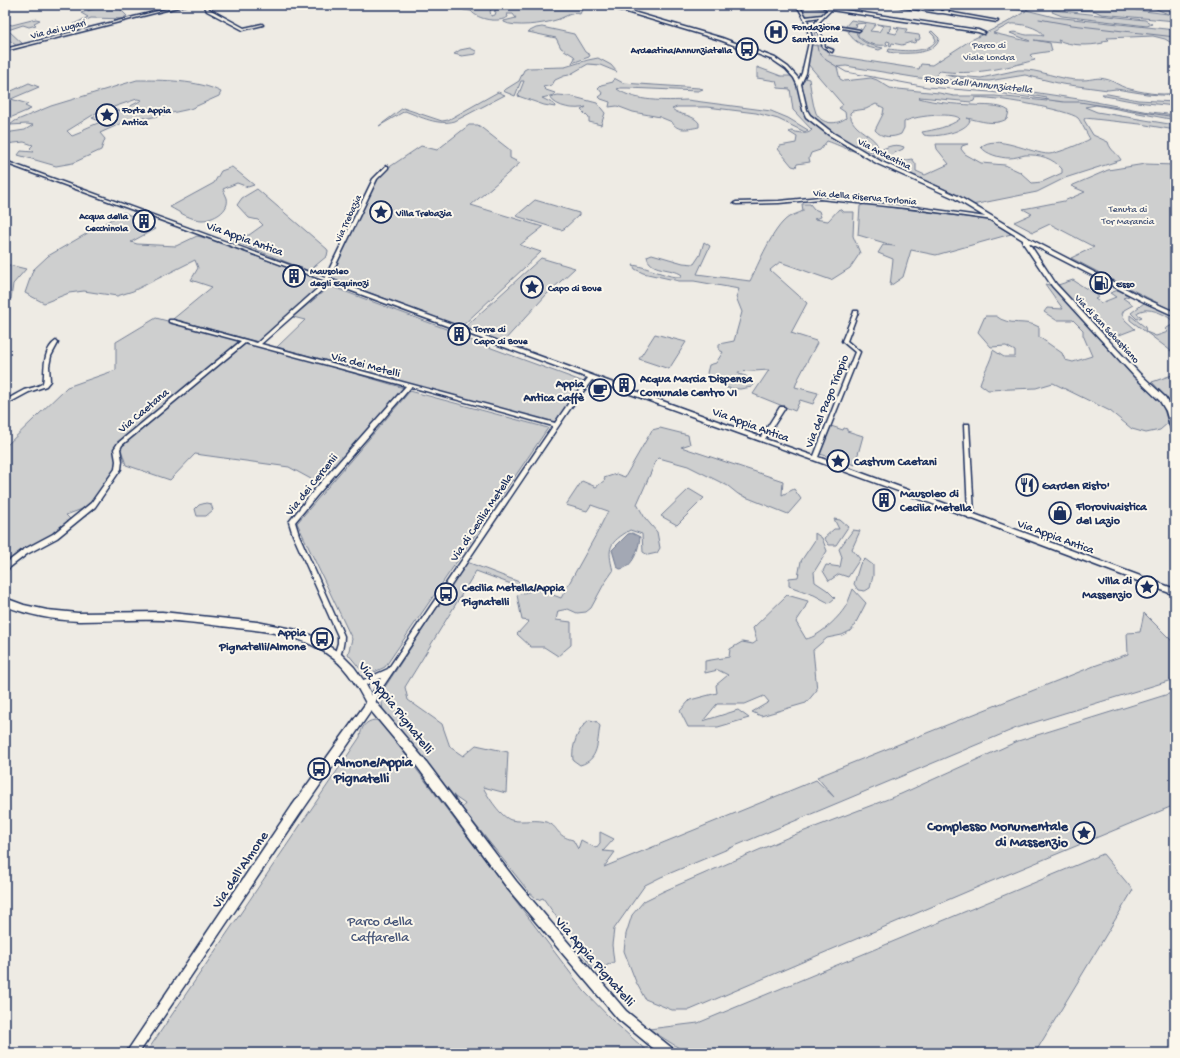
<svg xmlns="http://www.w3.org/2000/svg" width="1180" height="1058" font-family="'Gochi Hand',sans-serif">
<rect width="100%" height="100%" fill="#eeebe4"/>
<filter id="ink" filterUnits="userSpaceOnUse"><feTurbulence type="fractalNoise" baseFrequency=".025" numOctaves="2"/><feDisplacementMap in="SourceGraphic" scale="8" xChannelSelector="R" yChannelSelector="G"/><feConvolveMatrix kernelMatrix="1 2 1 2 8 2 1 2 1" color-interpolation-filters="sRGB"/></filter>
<g filter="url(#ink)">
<g fill="#cecfcf" stroke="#747f96" fill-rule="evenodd">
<polygon points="106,5 128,5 132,6 120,9 127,16 123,18 127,19 91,18 76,25 74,24 88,17 81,13"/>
<path d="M464,5H504L493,8L490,11L491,16L495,15L496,12L494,11L496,10L511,5H584L580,14C572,11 564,18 556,20C544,24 514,28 504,22V21L516,18L513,14H507L508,17C499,23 478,20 471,11L464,10L461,8Z"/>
<polygon points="797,5 816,5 812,7 825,10 824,13 820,15 807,16"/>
<path d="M989,5H1034L1026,10L1054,17L1175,30V45L1165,39L1153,36L1107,38L1109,40L1103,41V43C1089,46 1071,46 1058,40L1060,43L1034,40L1050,43L1052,51L1032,54L1030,55L1035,60C1005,68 971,76 940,71L934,77L1085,100L1143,111L1175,115V119H1170L1096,105L1085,107L1097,112L1175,125V130L1140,124L1085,118L1084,120L1093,135L1108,142C1111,152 1117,152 1121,160L1065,178L1037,192L972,205L944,189L872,157L873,154C883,149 893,142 904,147L903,149L890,155L887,158C896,167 902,160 912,159L916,164V171L925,175L949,164L937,149L936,144H968L962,146L961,149L965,154L981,163L1005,165L1020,172L1032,183L1042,182L1062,173V169C1053,158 1039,154 1025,155C1020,156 1015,158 1009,158C1000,158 986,154 981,147C995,133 1032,154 1049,154C1056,154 1083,143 1090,139C1088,136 1080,120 1078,118C1070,110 987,95 975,98L974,101L971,102L920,97L919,98C936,103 954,104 972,105C983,106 1000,104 1009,111L1007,119C994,126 981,121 967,118L970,120C967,132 935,138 924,135L922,132C934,130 949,127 960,119L959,118C952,112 912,116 904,122V128L901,134C893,138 881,138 875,130L883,114L884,108L876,104L866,109L852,111L850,113C851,132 878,135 878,149C859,158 845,147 827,141L820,150L811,153L809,158L810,162L797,164L796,167L792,166L778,149L780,146L796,143L797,137L789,132L791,131C798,132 807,136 812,130L793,110L790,89L778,88L776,81L757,78V67L781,76H793L797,83L805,78L809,79C811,89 812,103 816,113C822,125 837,125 846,118L845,112L839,108L843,105L807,63L811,45L821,46L824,49L830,52L829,55L919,69L921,64L932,65L971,40L1006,23L1026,11ZM1010,24C1019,23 1040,27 1044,36C1039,35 1035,35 1030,35C1023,36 1017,30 1010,33L1030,41H1027L993,33ZM846,66L919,78L957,82L1047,98V101L995,96H954L939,93L898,89L890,88L877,80L871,78L844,81L840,79L837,67Z"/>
<polygon points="1051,5 1126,5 1136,10 1168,14 1147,5 1164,5 1175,9 1175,21 1101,14 1095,11 1068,10"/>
<polygon points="1053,10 1145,20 1152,24 1147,26 1062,16 1052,12"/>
<polygon points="36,19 40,20 34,23 36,25 29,27 23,25 8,30 24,45 17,46 5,37 5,23 12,25"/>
<path d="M851,20L876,24L870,31L879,32L883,26L877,24L892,26L890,27L892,28L891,29H889L891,30L890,31L887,32L896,34L899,29L894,27L907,29L905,33L919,35L920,38L919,40H915L917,41L914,43L911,42L902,45L892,43L891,46L889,45L890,42L887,41L886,43L888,45C876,46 868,45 858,36V31L862,30L866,23L855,24H857L856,27H845Z"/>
<polygon points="542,27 574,34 585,52 590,55 589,57 572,63 575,58 574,56 561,48 556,38 528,32 536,28"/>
<path d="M850,29L856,30C856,42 873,46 883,48L879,50C868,47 853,44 848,31Z"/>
<path d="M932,31L939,38C938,56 900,54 888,52L889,49C902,51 929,54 936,40L934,36L930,32Z"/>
<polygon points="470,48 476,51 476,54 462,56 454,54 460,50"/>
<polygon points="598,58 611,65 617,72 600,65 588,64 569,75 564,76 555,80 552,85 543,87 546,90 555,93 554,95 542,98 554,104 555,107 544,105 518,96 524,81 521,81 515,96 503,91 519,81 524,70 528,68 565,67 588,60"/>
<path d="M1018,70C1039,68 1060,81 1082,80C1094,80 1096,76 1109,80C1115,82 1120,86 1126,88C1141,92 1160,96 1175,93V96L1147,94L1116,89L1108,90L1093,88L1062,84L1025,75L989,81L970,80L945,75L981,78Z"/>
<path d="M614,78L623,83L699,88L703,89L698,91L628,88H620L617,89C635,102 666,101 687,100L771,111L788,118L808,130L805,132L778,119L756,113L707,107H677L672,109C680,116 693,114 699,123V127C689,129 677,132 672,122L660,117L633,112L617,106L609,107L610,102L601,99L599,97L603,94L598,88L601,85L613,82Z"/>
<path d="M137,80C161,80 199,80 221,92L219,96L190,109L144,119V117L122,123L100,133L105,139L101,150L73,163L56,166L18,155L21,151L34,152L30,148L33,145L24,142L5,144V133L25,130L33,125L27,124L10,125L15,121L51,106ZM137,99L142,100L121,111L112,109L92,118L99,121L112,117L84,129L82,132L72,136L67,131L96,113Z"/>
<polygon points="29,83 39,87 11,99 28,104 25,106 31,109 5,120 5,94"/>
<path d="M498,92L505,95L455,121C438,126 421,117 405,111L379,126L403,108L442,121L448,120Z"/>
<polygon points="1102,94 1108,94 1138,100 1175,102 1175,106 1137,102 1105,96"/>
<path d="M558,95L570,96L597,103L605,113L601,125L589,122V118L581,110L586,107C576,110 556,108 550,97Z"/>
<polygon points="469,125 478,125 510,150 510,158 520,163 471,205 543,227 520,245 541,252 461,327 330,278 377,179 388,168 421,146 437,150"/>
<polygon points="1145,164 1175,165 1175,312 1071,258 1094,247 1050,224 1033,232 1014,222 1032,214 1023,209 1064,201 1085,192 1071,186 1108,170"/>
<path d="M232,167L254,185L248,187L237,183L223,189C224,192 226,195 227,198C230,211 213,220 202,220C191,220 179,212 170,207L214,183L221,171Z"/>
<polygon points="257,189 327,249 328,251 327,256 309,271 236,242 233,240 238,236 249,235 263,225 258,220 249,218 237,205 242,198"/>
<polygon points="535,200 579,213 579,215 564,229 561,230 516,216"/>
<path d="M802,204H810L814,209L819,211L821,217L814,219L828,221L839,209L844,212H854L853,236L860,253L850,268L831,280L780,262L770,270L807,303L791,333L816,341L817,343L798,379L795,387L818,393L813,404L800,400L795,411L753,394L769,370L738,372L739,374L746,376L754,383L752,387L740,389L727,388L710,377L707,373L709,365L716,363L723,352L719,350V344L734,341L742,312L736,297L739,289L694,281H679L643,273L635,269L633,265C648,267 668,278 681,277L682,275C672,267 649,272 647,256L652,254L683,263L694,264L700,255L704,242L710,246L697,274L750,281C758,265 773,227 789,217C793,215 799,213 803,211Z"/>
<polygon points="866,204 989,220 1011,234 936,255 911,250 903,277 890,286 893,259 878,253 883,245 895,246 858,235 860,206"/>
<polygon points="124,212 155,229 131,242 137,244 176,246 197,236 213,240 326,282 258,342 173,319 212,287 191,280 198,268 195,260 133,291 117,296 84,291 69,293 44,303 25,293 33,270 48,256"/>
<polygon points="541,258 575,268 547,294 503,342 464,328"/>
<polygon points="5,264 26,269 13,284 11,299 5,299"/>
<polygon points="1073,280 1099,297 1095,299 1101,303 1116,297 1110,293 1118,290 1129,296 1123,298 1133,305 1124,310 1122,314 1125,320 1135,329 1109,339 1083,311 1083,308 1080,304 1073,303 1058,285"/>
<path d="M1045,284L1053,286L1163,406L1168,423L1160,430L1146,433L1132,429L1110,411L1053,383L1036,388L988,390L980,384C983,373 991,362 993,350L1004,357H1015V351L1006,346L991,347L978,332L985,316H996C1009,327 1026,319 1039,327V337L1062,353L1065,360L1073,362L1092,356L1083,335V330L1073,320H1056L1044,312L1047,308L1063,309Z"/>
<polygon points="330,286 457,333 456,335 584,382 556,424 277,347 305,320 293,317"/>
<path d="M1144,303L1175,316V354L1130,320V315L1145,327L1146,332L1156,336L1168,332L1165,329L1174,324C1172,317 1156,310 1148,310C1145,309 1141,311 1138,312L1137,314L1142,317L1137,319L1131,313Z"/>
<polygon points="156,318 244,341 404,388 320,484 289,467 195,454 170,480 126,465 120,446 119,460 114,475 93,505 66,515 72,521 48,539 5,567 5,447 67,387 116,370 116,342"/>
<polygon points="655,334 686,342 669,369 639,359"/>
<polygon points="1175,374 1175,411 1168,399 1152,382"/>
<polygon points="410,391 548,428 385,667 366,676 348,654 352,639 297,523"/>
<polygon points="831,426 843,430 844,428 847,429 847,431 863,436 855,465 820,454"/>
<path d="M660,428L688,435L690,444L681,447L783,481L782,495L794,489L801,499L788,514L738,494L728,486L688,466L659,458L656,461L637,504L645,518L657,532L660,548L657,553L648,555L643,552L642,534L630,530C609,543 607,547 613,571L604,584L591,608L586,612L577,613L568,609L558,611L556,620L571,622V645L558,656L544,647H531L517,634L529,621L522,620L517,595L530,591L476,571L405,687L408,700L442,724L450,747L463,756L476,745L508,752L506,793L483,787C488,797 501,817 511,820C523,823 537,818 549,823C559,828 556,836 573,840L578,849L581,840L596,848L600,843V832L614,839L603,851L615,852L604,867L816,780L834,797L817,777L1094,666L1128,654L1127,633L1140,632L1144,613L1175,644V679L1019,727L661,877L645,885L614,929L612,945L614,962L595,971L543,898L538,900L529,892L462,808L465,804L455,797L383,712L381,693L467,562L561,598L597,533L608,511L591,505L587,511L566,505L582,481L596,487L605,480L604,478L616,474L625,477L652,430Z"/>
<polygon points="689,489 704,498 677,525 661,516"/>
<polygon points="206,503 211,504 213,510 206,516 197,516 195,509 199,505"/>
<polygon points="834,519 840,520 848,527 836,545 829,545 824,538 834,529 839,529"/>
<polygon points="853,530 860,531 852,549 860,559 848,577 839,574 829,581 823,571 826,565 840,567 842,557 839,549"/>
<polygon points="815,533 822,538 827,551 814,572 815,582 827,590 835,598 829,603 814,595 789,586 789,578 798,577 801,561 815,540"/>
<polygon points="865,559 873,565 873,576 870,588 865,591 858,590 854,584 860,564"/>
<path d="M853,589L866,603L852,630L842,635L827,638L813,650L817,690L806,703L761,716L752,712L769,702L764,696L745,704H717L703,721L738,710L749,718L718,727H688L680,711L690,700L717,693L716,685L728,675L718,670L705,673V661L729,657L730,649L742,642L753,644L757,641L753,628L787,595L808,601L804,610L796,622L806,639C819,637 841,616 847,604C849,600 851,594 853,589Z"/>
<polygon points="1175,692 1175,805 992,881 690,1010 672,1010 645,999 636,982 624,951 626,934 632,915 644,901 664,891 789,837 901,794 1018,741"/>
<path d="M375,720L380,721L584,991L612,1020L649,1053H146L360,737C361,728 365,721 375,720Z"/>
<path d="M589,720L596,721L600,726C597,742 599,760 580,765L573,760C571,747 578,728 589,720Z"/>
<polygon points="1103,854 1133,890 1035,1053 688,1053 679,1048 649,1029 698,1023"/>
</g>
<path fill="#a3a8b4" stroke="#6d7892" d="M632,533L640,537C639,548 633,568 620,569L617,567L612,550L628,534Z"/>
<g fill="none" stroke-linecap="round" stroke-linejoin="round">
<g stroke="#6d7892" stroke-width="1">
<polyline points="1039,19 1072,25 1175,37"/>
<polyline points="812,21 818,51 826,60 846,72 927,87 990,92 1064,102 1080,102 1175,117"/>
</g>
<g stroke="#1b2f5e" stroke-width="3">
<g id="street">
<polygon points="182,5 186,5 5,51 5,49"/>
<polygon points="204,5 206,5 209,9 244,28 262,24 263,25 243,30 207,11"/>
<path d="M794,5C800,5 803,12 806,17L822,15L828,9L818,5H822L831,8L978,30L985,33L984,34L978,32L831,10L818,23L860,30L859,31L818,24L825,47L833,50L832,52L823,47L815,23L820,17L807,19L812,38L806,73L801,84L799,85L797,84L802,73L810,38L804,18L799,9Z"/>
<path d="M890,5H896L934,11V7H943L949,10L948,12L998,21L997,22L943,13H938ZM936,9H942L945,11H942Z"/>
<path d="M5,161L325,278L373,179L386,166H388V168L377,179L329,279L761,437L780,407H784L785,408L765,439L814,456L855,352L842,341L854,312V311H858V312L847,341L860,352L818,457L968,512L964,425L965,424H969L974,514L1175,589V595L973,519H969L968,517C843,470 718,426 592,380L572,406L382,688L374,705L371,706L368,705L367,703L381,678L361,687L359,686L358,684L359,682L388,669L553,426L411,387L319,493L295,522L299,535L344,636C344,644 342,651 339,658L337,659L335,658L334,656L338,643V636L293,535L289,522L315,489L406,386L245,343L122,445L120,449L122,461L121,469L95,507L57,538L27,554L5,571V564L23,550L53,534L91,503L115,469L116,461L114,449L118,443L241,341L169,322V320H173L257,343L326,281L5,163ZM330,283L588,378L568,404L555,423L261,344Z"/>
<polygon points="820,197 915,207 993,218 995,219 993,220 915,209 820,199 779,203 736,204 734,203 736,202 779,201"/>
<path d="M56,341L58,343L51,356L49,366L50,381L46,386L29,392L5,405V401C11,397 18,393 24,390C30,388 37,387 42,384C47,381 39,352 56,341Z"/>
</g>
</g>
<g stroke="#1b2f5e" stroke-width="3">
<g id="secondary">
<polygon points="603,5 609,5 722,38 775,58 788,67 798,78 801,84 807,110 810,115 833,133 882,162 958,196 1028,238 1146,299 1175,312 1175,316 1142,301 1029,243 1056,284 1139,373 1165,397 1174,411 1175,416 1175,432 1171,429 1166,411 1160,401 1135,377 1052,286 1023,243 1023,240 954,198 878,164 829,135 806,117 803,110 797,84 794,78 786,69 773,60 720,40"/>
<path d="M5,598L24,605L47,610L78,613L162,612L257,622L297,630L310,635L340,653L354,667L364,681L374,700L424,759L516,881L626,1011L673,1049L675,1053H659L618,1019L508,889L416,765L371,711L300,814L139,1053H126L292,806L366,703C357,686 348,670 334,659C306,636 271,631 237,628C212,625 186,621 161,620C134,619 106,621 79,621C53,620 29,615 5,606Z"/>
</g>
</g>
<use href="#street" fill="#fbf7ec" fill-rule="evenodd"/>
<use href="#secondary" fill="#fbf7ec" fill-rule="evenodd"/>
</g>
</g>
<defs>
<g id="hospital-ring" transform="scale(1.15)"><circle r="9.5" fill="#fbf7ec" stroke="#1b2f5e" stroke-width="1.5"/><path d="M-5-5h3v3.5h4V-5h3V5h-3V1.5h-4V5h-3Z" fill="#1b2f5e"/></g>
<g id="bus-ring" transform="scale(1.15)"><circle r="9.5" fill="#fbf7ec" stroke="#1b2f5e" stroke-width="1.5"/><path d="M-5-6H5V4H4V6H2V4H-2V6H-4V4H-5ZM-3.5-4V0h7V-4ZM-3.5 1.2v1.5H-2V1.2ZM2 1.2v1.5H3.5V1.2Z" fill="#1b2f5e"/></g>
<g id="sight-ring" transform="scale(1.15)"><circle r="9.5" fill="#fbf7ec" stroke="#1b2f5e" stroke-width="1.5"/><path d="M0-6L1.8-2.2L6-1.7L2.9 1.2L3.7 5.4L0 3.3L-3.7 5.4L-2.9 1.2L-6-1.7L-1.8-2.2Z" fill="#1b2f5e"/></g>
<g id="building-ring" transform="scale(1.15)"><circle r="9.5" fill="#fbf7ec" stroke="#1b2f5e" stroke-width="1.5"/><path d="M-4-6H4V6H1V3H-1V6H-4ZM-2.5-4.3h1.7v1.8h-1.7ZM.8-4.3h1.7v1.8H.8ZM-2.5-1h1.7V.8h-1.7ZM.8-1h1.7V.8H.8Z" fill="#1b2f5e"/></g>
<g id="fuel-ring" transform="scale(1.15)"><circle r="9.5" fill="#fbf7ec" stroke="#1b2f5e" stroke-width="1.5"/><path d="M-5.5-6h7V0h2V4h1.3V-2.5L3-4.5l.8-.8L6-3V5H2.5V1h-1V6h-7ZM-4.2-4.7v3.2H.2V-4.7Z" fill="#1b2f5e"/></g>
<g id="cafe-ring" transform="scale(1.15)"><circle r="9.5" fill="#fbf7ec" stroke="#1b2f5e" stroke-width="1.5"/><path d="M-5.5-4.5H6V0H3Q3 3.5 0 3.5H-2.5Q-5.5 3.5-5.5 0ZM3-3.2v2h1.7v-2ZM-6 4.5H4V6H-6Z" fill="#1b2f5e"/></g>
<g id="restaurant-ring" transform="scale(1.15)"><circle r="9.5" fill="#fbf7ec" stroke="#1b2f5e" stroke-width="1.5"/><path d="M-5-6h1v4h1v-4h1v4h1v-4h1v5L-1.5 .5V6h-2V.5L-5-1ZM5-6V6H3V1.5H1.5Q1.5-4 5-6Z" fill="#1b2f5e"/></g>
<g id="shop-ring" transform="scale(1.15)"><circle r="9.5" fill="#fbf7ec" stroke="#1b2f5e" stroke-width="1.5"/><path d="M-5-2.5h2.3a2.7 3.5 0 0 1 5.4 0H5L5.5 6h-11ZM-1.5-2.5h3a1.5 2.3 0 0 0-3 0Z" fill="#1b2f5e"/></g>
</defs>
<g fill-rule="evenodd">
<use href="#hospital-ring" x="776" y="32"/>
<use href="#bus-ring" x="747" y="49"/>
<use href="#sight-ring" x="107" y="115"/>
<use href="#sight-ring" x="381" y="212"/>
<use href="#building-ring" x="144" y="221"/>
<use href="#building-ring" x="294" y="276"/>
<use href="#fuel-ring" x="1101" y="283"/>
<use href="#sight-ring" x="532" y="287"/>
<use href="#building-ring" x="459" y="334"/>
<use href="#building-ring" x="624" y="385"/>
<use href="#cafe-ring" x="600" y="390"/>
<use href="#sight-ring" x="838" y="461"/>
<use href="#restaurant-ring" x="1027" y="485"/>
<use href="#building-ring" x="884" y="500"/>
<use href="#shop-ring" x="1060" y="513"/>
<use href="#sight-ring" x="1147" y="587"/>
<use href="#bus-ring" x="446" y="594"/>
<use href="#bus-ring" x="322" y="639"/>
<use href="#bus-ring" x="319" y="769"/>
<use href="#sight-ring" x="1084" y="833"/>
</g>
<g text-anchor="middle" stroke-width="4" stroke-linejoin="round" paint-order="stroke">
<g font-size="10" font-weight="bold" fill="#1b2f5e" stroke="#fbf7ec" text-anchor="start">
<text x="792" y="30">Fondazione<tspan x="792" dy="12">Santa Lucia</tspan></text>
<text x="732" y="53" text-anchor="end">Ardeatina/Annunziatella</text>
<text x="122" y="113">Forte Appia<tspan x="122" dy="12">Antica</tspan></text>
<text x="396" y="216">Villa Trebazia</text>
<text x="128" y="219" text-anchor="end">Acqua della<tspan x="128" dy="12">Cecchinola</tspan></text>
<text x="310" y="274">Mausoleo<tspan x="310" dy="12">degli Equinozi</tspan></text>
<text x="1116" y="287">Esso</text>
<text x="548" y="291">Capo di Bove</text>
<text x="474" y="332">Torre di<tspan x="474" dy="12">Capo di Bove</tspan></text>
</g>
<g font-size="10" fill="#1b2f5e" stroke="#fbf7ec">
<text transform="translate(58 28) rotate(-14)" y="4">Via dei Lugari</text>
<text transform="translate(885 153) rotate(27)" y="4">Via Ardeatina</text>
<text transform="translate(865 196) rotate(5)" y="4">Via della Riserva Torlonia</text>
<text transform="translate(347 218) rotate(-65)" y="4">Via Trebazia</text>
<text transform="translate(1108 328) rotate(47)" y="4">Via di San Sebastiano</text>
</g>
<g font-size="10" fill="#48577a" stroke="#fbf7ec">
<text x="989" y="48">Parco di<tspan x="989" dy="12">Viale Londra</tspan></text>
<text x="1128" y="212">Tenuta di<tspan x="1128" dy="12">Tor Marancia</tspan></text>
</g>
<g font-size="11" font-style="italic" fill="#445378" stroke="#fbf7ec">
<text transform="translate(978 83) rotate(6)" y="4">Fosso dell'Annunziatella</text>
</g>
<g font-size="12" fill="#1b2f5e" stroke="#fbf7ec">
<text transform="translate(245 238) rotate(20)" y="4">Via Appia Antica</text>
<text transform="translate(366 364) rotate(15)" y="4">Via dei Metelli</text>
<text transform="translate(826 401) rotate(-68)" y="4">Via del Pago Triopio</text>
<text transform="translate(143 410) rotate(-40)" y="4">Via Caetana</text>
<text transform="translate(751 424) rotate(20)" y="4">Via Appia Antica</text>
<text transform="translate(311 484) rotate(-51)" y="4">Via dei Cercenii</text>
<text transform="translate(481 517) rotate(-56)" y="4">Via di Cecilia Metella</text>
<text transform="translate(1056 536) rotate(20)" y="4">Via Appia Antica</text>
</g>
<g font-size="12" font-weight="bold" fill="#1b2f5e" stroke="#fbf7ec" text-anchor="start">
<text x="640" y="382">Acqua Marcia Dispensa<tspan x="640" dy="14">Comunale Centro VI</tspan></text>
<text x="584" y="387" text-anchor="end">Appia<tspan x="584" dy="14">Antica Caffè</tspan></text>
<text x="854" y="465">Castrum Caetani</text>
<text x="1042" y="489">Garden Risto'</text>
<text x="900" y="497">Mausoleo di<tspan x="900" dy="14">Cecilia Metella</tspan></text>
<text x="1076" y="510">Florovivaistica<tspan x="1076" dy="14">del Lazio</tspan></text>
<text x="1132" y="584" text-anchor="end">Villa di<tspan x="1132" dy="14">Massenzio</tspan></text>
<text x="462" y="591">Cecilia Metella/Appia<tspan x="462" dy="14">Pignatelli</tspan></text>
<text x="306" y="636" text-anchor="end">Appia<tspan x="306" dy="14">Pignatelli/Almone</tspan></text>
</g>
<g font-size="14" fill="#1b2f5e" stroke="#fbf7ec">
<text transform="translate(397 707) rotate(52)" y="5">Via Appia Pignatelli</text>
<text transform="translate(239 869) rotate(-56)" y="5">Via dell'Almone</text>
<text transform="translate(596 961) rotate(49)" y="5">Via Appia Pignatelli</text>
</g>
<g font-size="14" font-weight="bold" fill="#1b2f5e" stroke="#fbf7ec" text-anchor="start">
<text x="334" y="766">Almone/Appia<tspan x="334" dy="16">Pignatelli</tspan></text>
<text x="1068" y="830" text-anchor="end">Complesso Monumentale<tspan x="1068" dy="16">di Massenzio</tspan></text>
</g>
<g font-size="14" fill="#48577a" stroke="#fbf7ec">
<text x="380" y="925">Parco della<tspan x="380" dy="16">Caffarella</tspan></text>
</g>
</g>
<rect width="1180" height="1058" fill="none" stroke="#fbf7ec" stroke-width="20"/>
<rect x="10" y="10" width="1160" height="1038" fill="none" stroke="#1b2f5e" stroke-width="1.5" filter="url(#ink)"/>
</svg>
